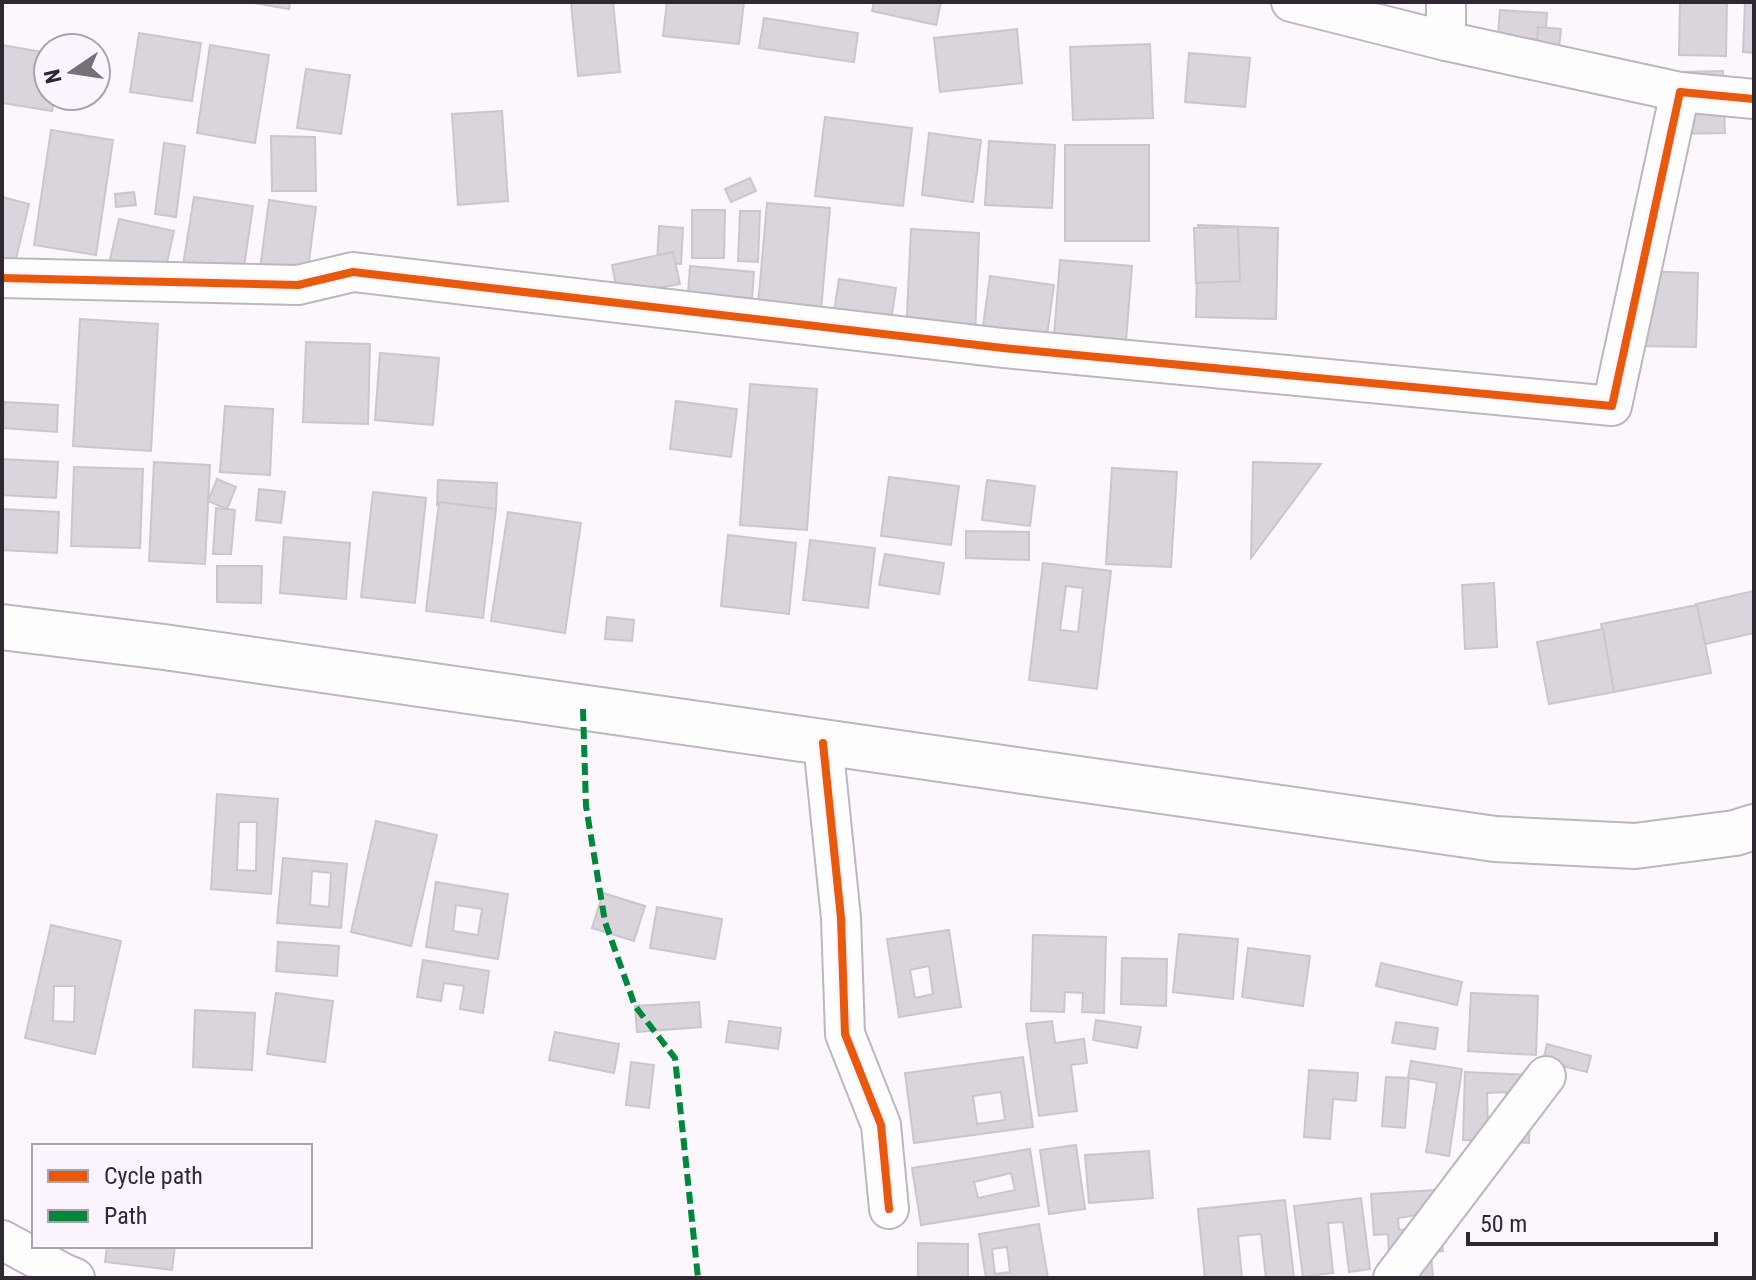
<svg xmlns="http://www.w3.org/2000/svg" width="1756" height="1280" font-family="'Roboto Condensed',sans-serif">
<rect width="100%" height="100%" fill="#fbf7fc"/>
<g fill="#dad4dc" stroke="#cbc6cd" stroke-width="2" fill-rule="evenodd">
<polygon points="248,2 290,2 289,9"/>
<polygon points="583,2 613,2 620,72 578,76 571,3"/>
<polygon points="667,2 744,2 739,44 663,36"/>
<polygon points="874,2 941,2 936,25 872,11"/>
<polygon points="1680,2 1727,2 1726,56 1679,55"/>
<polygon points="1745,2 1754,2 1754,53 1743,52"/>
<polygon points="1500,10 1547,13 1545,40 1498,36"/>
<polygon points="764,18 858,33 854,62 759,48"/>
<polygon points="1538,27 1561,29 1556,76 1535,74"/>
<polygon points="1017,29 1022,83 940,92 934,38"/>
<polygon points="139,33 201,43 192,101 130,92"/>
<polygon points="1150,44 1153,118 1073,120 1070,47"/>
<polygon points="2,45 48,53 48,96 55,96 52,111 2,103"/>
<polygon points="210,45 269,55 255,143 197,133"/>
<polygon points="1189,53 1250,58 1245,107 1185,102"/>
<polygon points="306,69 350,75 341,134 297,128"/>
<polygon points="1723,71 1725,133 1681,134 1679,72"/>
<polygon points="502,111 508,201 458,205 452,114"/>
<polygon points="825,117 912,128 903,206 815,196"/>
<polygon points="51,130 113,140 96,255 34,245"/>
<polygon points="929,133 981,140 973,202 922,195"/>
<polygon points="271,136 315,137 316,191 272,191"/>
<polygon points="989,141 1055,145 1052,208 985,205"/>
<polygon points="164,143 185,146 176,217 155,214"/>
<rect x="1065" y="145" width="84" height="96"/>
<polygon points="750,178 756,191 731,202 725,189"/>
<polygon points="134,192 136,205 116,207 115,194"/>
<polygon points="2,197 29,204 15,263 2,260"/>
<polygon points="194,197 253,206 243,274 183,265"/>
<polygon points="269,200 316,207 307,276 260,269"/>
<polygon points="767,203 830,208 819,334 756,328"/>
<polygon points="692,210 725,210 724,258 692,258"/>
<polygon points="740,211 760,211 758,262 738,261"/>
<polygon points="119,219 174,231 165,271 110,260"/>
<polygon points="1198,225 1278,228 1276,319 1196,317"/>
<polygon points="659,226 683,228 681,264 657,263"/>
<polygon points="1238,227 1240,281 1196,283 1194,228"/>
<polygon points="911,229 979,233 975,338 906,335"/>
<polygon points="673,252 680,284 618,296 612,265"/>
<polygon points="1060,260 1132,266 1124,367 1052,361"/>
<polygon points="690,266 754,272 750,326 686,321"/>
<polygon points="1640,271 1698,273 1696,347 1639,346"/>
<polygon points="990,276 1054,285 1044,357 980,348"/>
<polygon points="839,279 896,288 888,340 831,331"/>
<polygon points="80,319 158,324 151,451 73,446"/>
<polygon points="306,342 370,344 368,424 303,422"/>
<polygon points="380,353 439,358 433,425 375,420"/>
<polygon points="750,384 817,389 807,530 740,525"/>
<polygon points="676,401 737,409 731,457 670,449"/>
<polygon points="4,402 58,405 57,432 3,428"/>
<polygon points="225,406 273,409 270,475 220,472"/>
<polygon points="2,459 58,462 56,498 2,495"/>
<polygon points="154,462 210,465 205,564 149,561"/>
<polygon points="1253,462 1321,464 1251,558"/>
<polygon points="74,467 143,469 140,548 71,546"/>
<polygon points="1112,468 1177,472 1171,567 1106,564"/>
<polygon points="889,477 959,486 951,545 881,536"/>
<polygon points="217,479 236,487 227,509 208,501"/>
<polygon points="438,480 497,483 496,509 437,505"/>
<polygon points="987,480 1035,486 1030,526 982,520"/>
<polygon points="259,489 285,492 281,523 256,520"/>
<polygon points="373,492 426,498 415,603 361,597"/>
<polygon points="439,502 496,509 483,618 426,611"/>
<polygon points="216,508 235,510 231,554 213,554"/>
<polygon points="2,509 59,512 57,553 2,550"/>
<polygon points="508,512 581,523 565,633 491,621"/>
<polygon points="966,531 1029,532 1029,560 966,558"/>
<polygon points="728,535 796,543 789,614 721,606"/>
<polygon points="284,537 350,543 346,599 280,593"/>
<polygon points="810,540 875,548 868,608 803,600"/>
<polygon points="885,554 944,563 939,594 879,585"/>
<path d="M1043,563L1111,571L1097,689L1029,680ZM1066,586L1083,588L1078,632L1060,630Z"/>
<polygon points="217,566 262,566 261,603 217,602"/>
<polygon points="1494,583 1497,647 1465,649 1462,585"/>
<polygon points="1754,591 1754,633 1705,644 1696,604"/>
<polygon points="1697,605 1711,673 1614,692 1601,624"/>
<polygon points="607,617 634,620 632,641 605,639"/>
<polygon points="1603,629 1614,692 1549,704 1537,642"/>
<path d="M217,794L278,799L271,894L211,889ZM239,822H257L256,871L237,870Z"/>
<polygon points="376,821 437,835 411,946 351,932"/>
<path d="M283,858L347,864L341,928L277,923ZM312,871L331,873L329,907L310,905Z"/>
<path d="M436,882L508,894L498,959L426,947ZM456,905L482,909L478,935L453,931Z"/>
<polygon points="603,893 645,906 634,941 592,928"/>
<polygon points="657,907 722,919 715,959 650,948"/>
<path d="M51,925L121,941L95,1054L25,1038ZM54,986H75L74,1022L53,1021Z"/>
<path d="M949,930L961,1007L899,1017L887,939ZM929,966L933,994L915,998L910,970Z"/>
<polygon points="1179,934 1238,939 1233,999 1173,992"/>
<polygon points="1033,935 1106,937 1104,1013 1082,1012 1083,993 1065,992 1064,1012 1031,1011"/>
<polygon points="278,942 339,946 337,976 276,971"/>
<polygon points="1248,948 1310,956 1303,1006 1242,997"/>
<polygon points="1122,958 1167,959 1166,1006 1121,1004"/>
<polygon points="423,960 489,971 483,1013 460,1009 464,986 444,983 441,1001 417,997"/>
<polygon points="1381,963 1462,982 1457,1005 1376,986"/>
<polygon points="276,993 333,1001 325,1062 267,1054"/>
<polygon points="1471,993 1538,996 1536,1055 1468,1051"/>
<polygon points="699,1002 701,1027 637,1032 635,1006"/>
<polygon points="195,1010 255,1013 252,1070 193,1067"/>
<polygon points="1096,1020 1141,1027 1137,1048 1093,1040"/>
<polygon points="729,1021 781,1028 778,1049 726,1042"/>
<polygon points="1052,1021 1055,1043 1084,1039 1087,1063 1071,1065 1077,1111 1039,1116 1026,1024"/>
<polygon points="1396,1022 1438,1028 1435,1049 1392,1043"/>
<polygon points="555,1032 619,1044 614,1073 549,1060"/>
<polygon points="1547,1044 1591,1056 1587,1072 1543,1061"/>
<path d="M1023,1057L1033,1127L914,1143L905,1073ZM1001,1092L1005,1120L977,1124L973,1096Z"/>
<polygon points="1411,1061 1462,1069 1449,1156 1426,1152 1437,1083 1408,1078"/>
<polygon points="631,1062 654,1065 649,1108 626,1105"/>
<polygon points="1309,1070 1358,1073 1356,1101 1333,1099 1330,1139 1304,1137"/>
<path d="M1465,1072L1531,1075L1529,1143L1463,1140ZM1506,1092L1507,1127L1488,1128L1487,1093Z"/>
<polygon points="1386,1077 1409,1078 1405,1128 1382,1126"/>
<polygon points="1076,1145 1085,1209 1049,1214 1040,1150"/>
<path d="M1030,1149L1039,1206L921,1225L912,1168ZM1011,1173L1015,1190L978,1198L974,1182Z"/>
<polygon points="1149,1151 1153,1198 1089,1203 1085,1155"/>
<path d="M1436,1190L1443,1251L1431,1252L1433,1278H1390L1388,1234L1374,1235L1371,1194ZM1418,1215L1419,1228L1399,1230L1398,1218Z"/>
<polygon points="1361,1198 1370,1269 1349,1272 1343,1222 1328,1223 1333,1273 1303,1277 1294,1206"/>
<polygon points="1285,1200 1294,1278 1266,1278 1261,1234 1238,1236 1242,1278 1205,1278 1198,1209"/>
<path d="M1039,1224L1048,1278H986L979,1234ZM1007,1247L1010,1272L995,1274L992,1249Z"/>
<polygon points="918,1243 968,1244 968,1278 918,1278"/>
<polygon points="107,1246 175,1246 172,1270 105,1262"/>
</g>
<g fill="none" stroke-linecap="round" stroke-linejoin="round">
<g stroke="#bcb7be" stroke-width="42">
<g id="minor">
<polyline points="1291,2 1446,41 1680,92"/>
<polyline points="1446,41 1446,2"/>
<polyline points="2,278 298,285 353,272 1003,348 1612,406 1680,92 1754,99"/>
<polyline points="823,743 841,918 845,1034 881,1125 889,1209"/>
<polyline points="2,1240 63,1273 75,1278"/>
<polyline points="1393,1278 1546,1076"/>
</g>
</g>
<g stroke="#bcb7be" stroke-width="48">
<polyline id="major" points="2,627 164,647 1495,839 1635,846 1735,833 1754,827"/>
</g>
<use href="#minor" stroke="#fefeff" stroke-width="38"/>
<use href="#major" stroke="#fefeff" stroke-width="44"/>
<polyline stroke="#00873e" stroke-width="6" stroke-dasharray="12 6" stroke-linecap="butt" points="583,709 586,806 605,922 635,1006 675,1058 698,1278"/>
<g stroke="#fcf4ff" stroke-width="13">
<g id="cycleway">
<polyline points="2,278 298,285 353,272 1003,348 1612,406 1680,92 1754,99"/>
<polyline points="823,743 841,918 845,1034 881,1125 889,1209"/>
</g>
</g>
<use href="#cycleway" stroke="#e8590c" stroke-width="8"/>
</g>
<rect width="1756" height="1280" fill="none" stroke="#2f2731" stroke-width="8"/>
<rect x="32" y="1144" width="280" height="104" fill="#fcf4ff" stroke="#aaa2ad" stroke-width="2"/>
<rect x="48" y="1170" width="40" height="12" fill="#e8590c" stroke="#aaa2ad" stroke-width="2"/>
<text x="104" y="1184" font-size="24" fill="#2f2731">Cycle path</text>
<rect x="48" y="1210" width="40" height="12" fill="#00873e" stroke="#aaa2ad" stroke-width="2"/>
<text x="104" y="1224" font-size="24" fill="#2f2731">Path</text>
<g transform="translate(72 72) rotate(257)"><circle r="38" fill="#fcf4ff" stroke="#aaa2ad" stroke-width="2"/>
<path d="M0-6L14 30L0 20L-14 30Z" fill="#767078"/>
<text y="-12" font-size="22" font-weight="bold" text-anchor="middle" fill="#2f2731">N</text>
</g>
<path d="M1468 1232v12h248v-12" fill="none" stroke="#2f2731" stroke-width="4"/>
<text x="1480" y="1232" font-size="24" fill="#2f2731" stroke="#fcf4ff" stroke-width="6" paint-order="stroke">50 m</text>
</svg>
